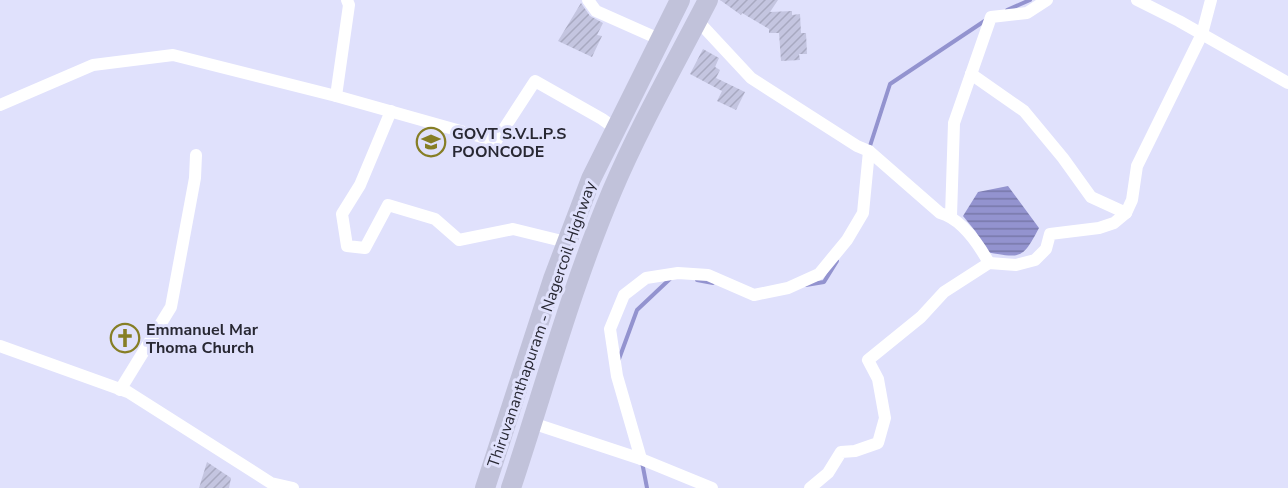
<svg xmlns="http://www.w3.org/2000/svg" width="1288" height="488" font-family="'Nunito Sans',sans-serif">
<defs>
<pattern id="water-rules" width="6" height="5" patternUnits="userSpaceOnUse" patternTransform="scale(1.5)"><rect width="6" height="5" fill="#9393cf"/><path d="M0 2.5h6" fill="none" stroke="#7878a9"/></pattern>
<pattern id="building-hatch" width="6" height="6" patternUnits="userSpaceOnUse" patternTransform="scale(1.5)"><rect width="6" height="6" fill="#c4c5e0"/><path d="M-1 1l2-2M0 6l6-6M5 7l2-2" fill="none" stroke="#a8a9c1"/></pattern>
</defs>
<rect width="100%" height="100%" fill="#e0e1fc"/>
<path fill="url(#water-rules)" d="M1008,186L1039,228C1022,260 1021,258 986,252L976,232L963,216L978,192Z"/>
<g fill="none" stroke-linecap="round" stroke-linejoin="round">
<g stroke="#9393cf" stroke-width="4">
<polyline points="1007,10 1030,0"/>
<polyline points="869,149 890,84 986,20"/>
<polyline points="697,280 713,283"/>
<polyline points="806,285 824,282 837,261"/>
<polyline points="619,359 637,310 672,277"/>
<polyline points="642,462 647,488"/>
</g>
</g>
<g fill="url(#building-hatch)">
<polygon points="720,0 778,0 770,12 792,11 792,15 800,14 801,33 806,33 807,54 799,54 800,60 781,61 779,33 769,33 769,29 742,13 741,15"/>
<polygon points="581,3 590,16 603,23 597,35 602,36 592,57 558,41"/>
<polygon points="703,49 719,58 715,67 720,70 716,78 745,92 736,110 717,101 722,91 690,74"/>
<polygon points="118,326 138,333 133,349 112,343"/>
<polygon points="207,462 231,478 229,488 199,488"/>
</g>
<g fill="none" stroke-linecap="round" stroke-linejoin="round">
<g stroke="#fff" stroke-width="12">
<polyline points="588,0 596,11 659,39"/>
<polyline points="1137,0 1179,21 1288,83"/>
<path d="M697,20L751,78L857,146L869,151L940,213C962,219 978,243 989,263"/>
<polyline points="971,74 1024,111 1063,158 1091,197 1126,213"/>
<polyline points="336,96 349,5 347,0"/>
<polyline points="0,105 93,65 173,55 336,96 496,141 535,81 602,119 616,129"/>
<polyline points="391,111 360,185 342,214 347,246 365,248 388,205 435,219 459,240 513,229 566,242"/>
<polyline points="951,216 954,123 991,17 1027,13 1047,0"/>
<polyline points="0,346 128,392 271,483 293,488"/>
<polyline points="120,390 171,307 195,178 196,155"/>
<polyline points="532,423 641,459 712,488"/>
<polyline points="641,459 617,376 610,329 624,295 646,278 678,273 708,275 754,295 788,288 819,274 847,240 863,213 869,151"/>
<polyline points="810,488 828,473 841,452 855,451 878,443 885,418 878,379 868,360 921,317 944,292 989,263 1016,265 1035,260 1046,249 1050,234 1099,228 1114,223 1126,213 1132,200 1137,166 1202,34 1211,0"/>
</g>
<g stroke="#c1c2da" stroke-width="20">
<polyline points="485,488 553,279 591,179 680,0"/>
<path d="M511,488C544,389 571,288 612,191C640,125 675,64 708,0"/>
</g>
</g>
<defs>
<g id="school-ring" transform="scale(1.5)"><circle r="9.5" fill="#e0e1fc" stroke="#867e25" stroke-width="1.5"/><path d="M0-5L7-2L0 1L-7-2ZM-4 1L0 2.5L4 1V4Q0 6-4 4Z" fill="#867e25"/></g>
<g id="church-ring" transform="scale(1.5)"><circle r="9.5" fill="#e0e1fc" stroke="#867e25" stroke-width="1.5"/><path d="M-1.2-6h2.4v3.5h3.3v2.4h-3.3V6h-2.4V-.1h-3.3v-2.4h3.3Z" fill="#867e25"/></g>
</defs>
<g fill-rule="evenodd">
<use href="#school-ring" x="431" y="142"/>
<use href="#church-ring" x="125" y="338"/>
</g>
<g text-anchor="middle" stroke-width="6" stroke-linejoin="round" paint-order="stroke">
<g font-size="16" font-weight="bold" fill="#282833" stroke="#e0e1fc" text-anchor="start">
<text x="452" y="139">GOVT S.V.L.P.S<tspan x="452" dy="18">POONCODE</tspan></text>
<text x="146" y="335">Emmanuel Mar<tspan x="146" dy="18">Thoma Church</tspan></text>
</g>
<g font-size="16" fill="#282833" stroke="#e0e1fc">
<text transform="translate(541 324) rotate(-71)" y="6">Thiruvananthapuram - Nagercoil Highway</text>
</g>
</g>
</svg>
